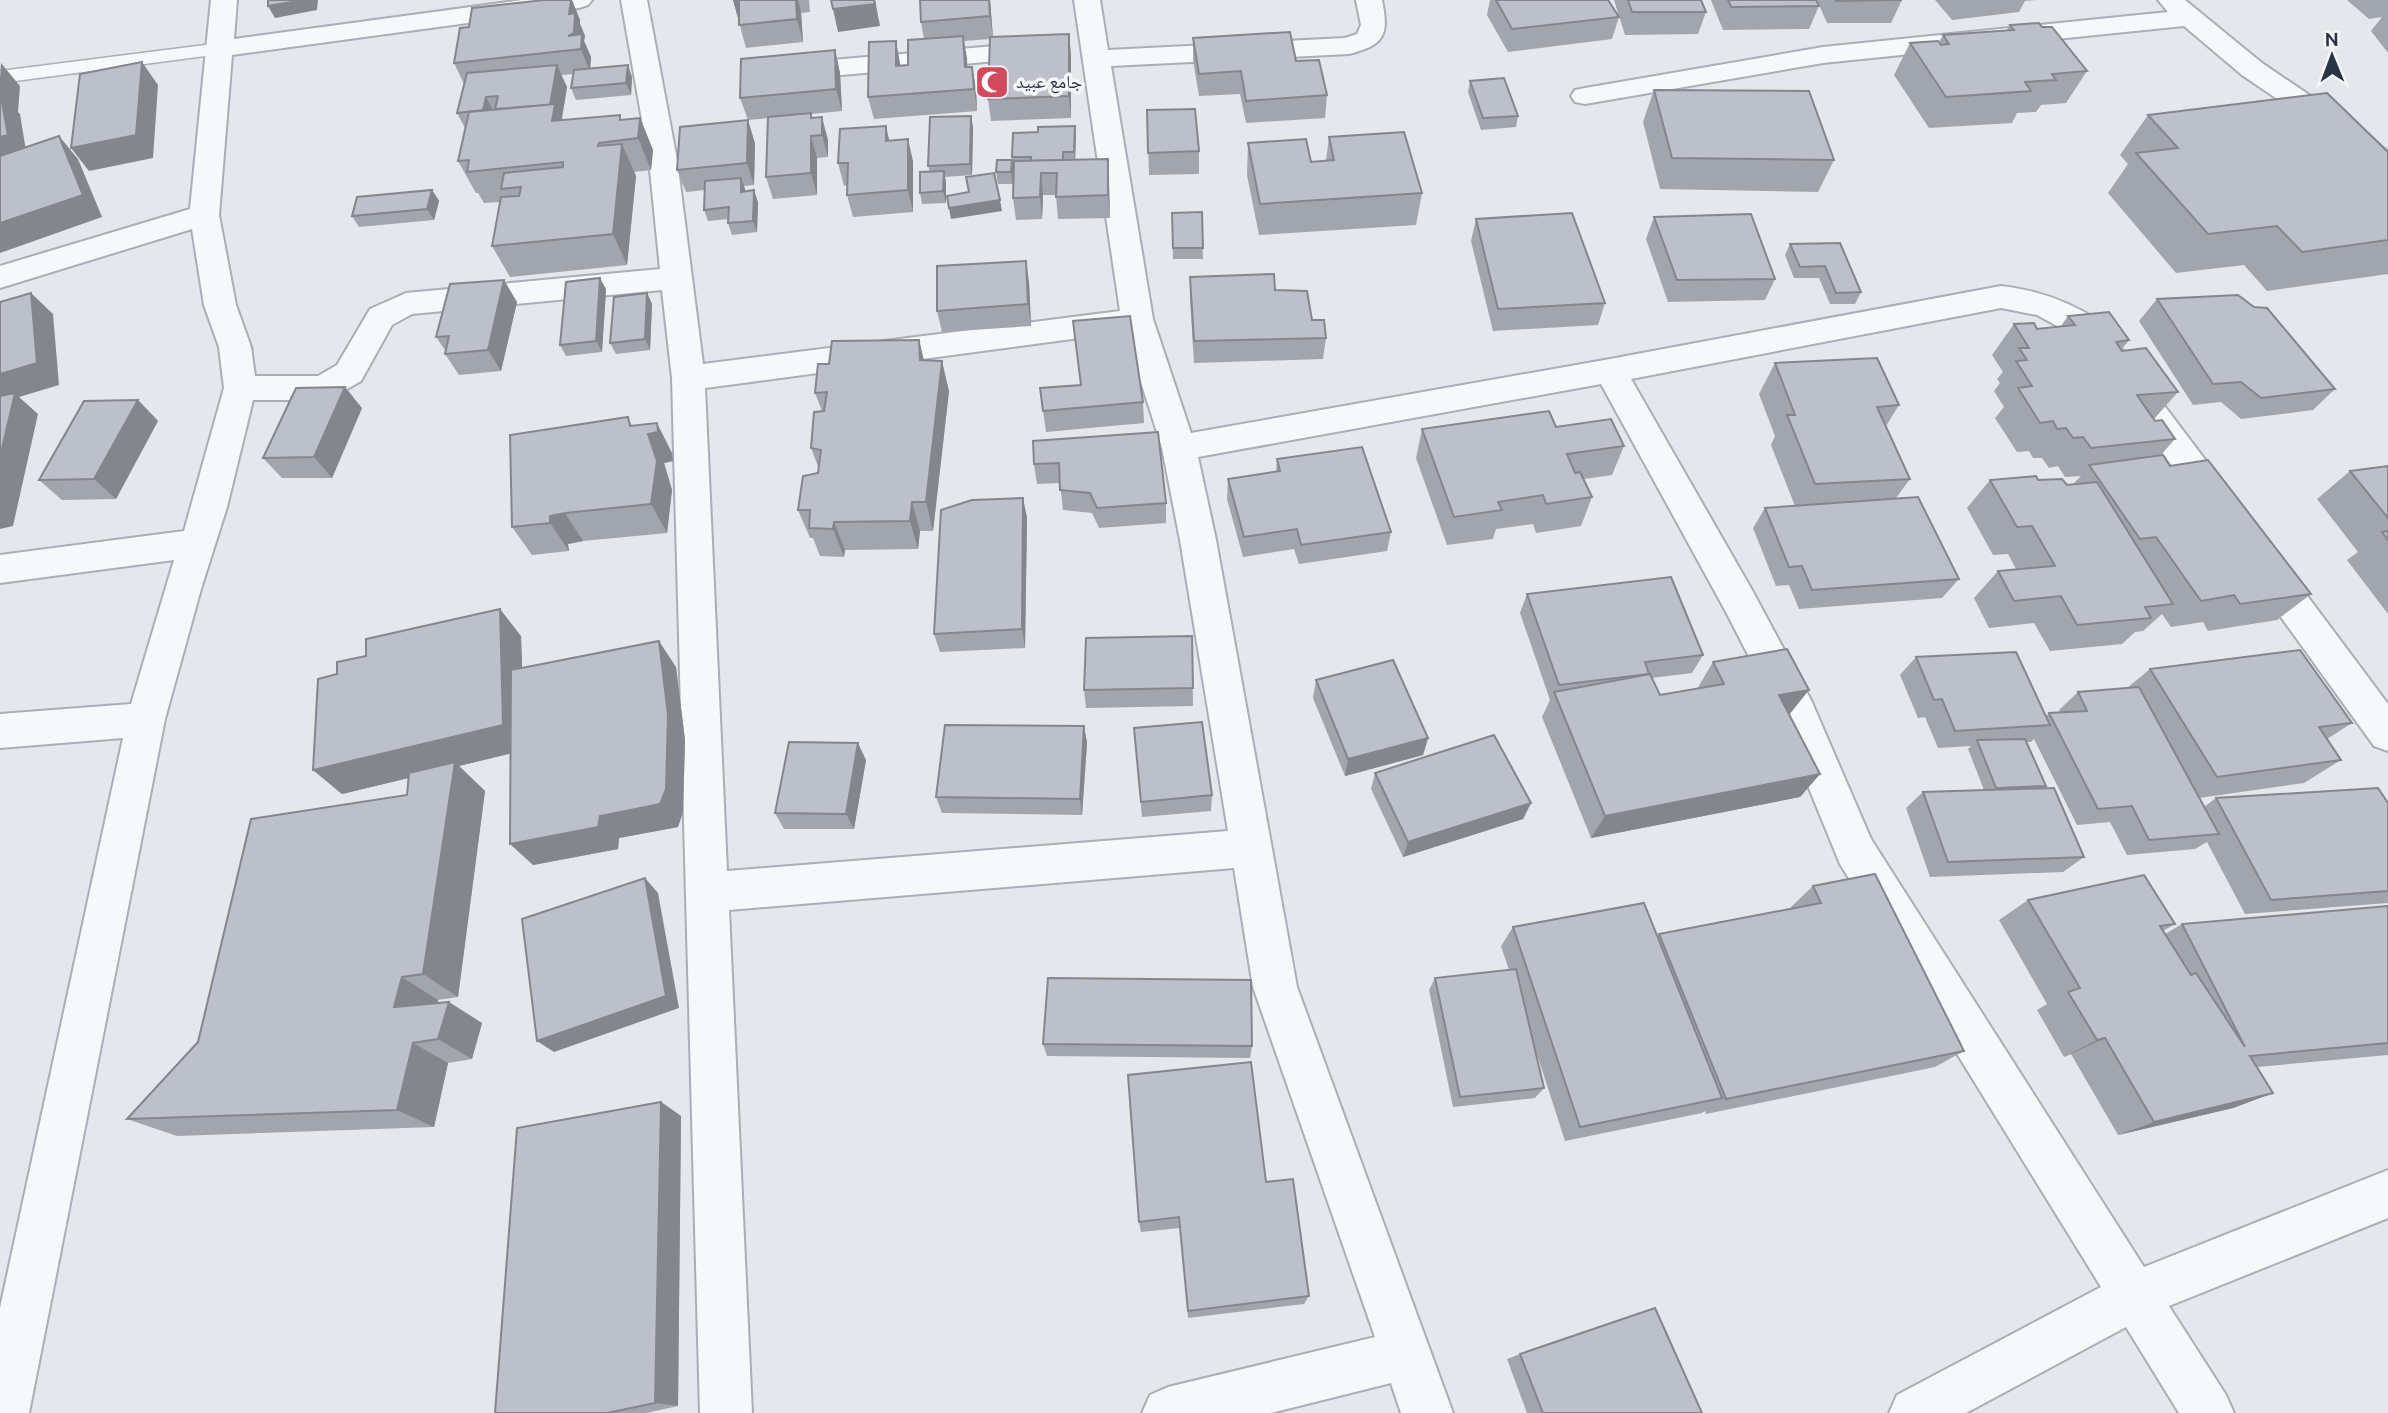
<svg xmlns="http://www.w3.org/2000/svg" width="2388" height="1413" font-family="Ubuntu,'Noto Naskh Arabic',sans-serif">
<rect width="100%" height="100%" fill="#e4e7ec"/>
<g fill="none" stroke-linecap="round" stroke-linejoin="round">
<g stroke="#a9aeb7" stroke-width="3">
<polygon id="service" points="221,43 228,45 231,49 228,53 0,83 0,71"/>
</g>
<g stroke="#a9aeb7" stroke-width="4">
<g id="minor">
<path d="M211,0H237L234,39L522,0H592L588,5L579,8L232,55L219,215L236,305L251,347L255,376H318L337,365L370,309L406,293L660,269L649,160L621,0H647L677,160L703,364L1120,311L1074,0H1100L1108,50L1345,38L1357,34L1361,25L1356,0H1382C1389,35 1385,45 1349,54L1111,66L1153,319L1191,433L1610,359L2001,286C2038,290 2070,302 2101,322L2231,494L2236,504L2231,514L2219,518L2207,514L2079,338L2037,315L2001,308L1631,379L1752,590L1811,700L1871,839L2144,1267L2388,1170V1218L2169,1306L2226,1395L2234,1413H2179L2126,1327L1966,1413H1889L1897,1395L2101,1287L1840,864L1779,715L1726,612L1601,384L1198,457L1216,540L1297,987L1453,1413H1401L1391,1383L1271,1413H1142L1150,1395L1168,1387L1375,1337L1253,987L1234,868L729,910L752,1413H700L672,378L662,290L412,314L392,325L361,381L335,396L323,400H253L227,507L201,589L165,719L29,1413H0V1308L123,738L0,748V714L131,704L174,560L0,583V555L184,531L224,388L219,347L204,305L192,229L0,288V266L190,209ZM1125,332L1162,448L1180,540L1228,831L727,871L705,388Z"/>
<polygon points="2158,0 2185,0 2262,63 2349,122 2388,152 2388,175 2378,173 2329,134 2242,75 2184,26 1823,63 1585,104 1575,102 1571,96 1575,90 1585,88 1823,47 2168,12"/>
<polygon points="1041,42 1050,44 1054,50 1050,56 820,77 810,75 806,69 810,63 820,61"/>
<polygon points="2263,550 2276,554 2388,704 2388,751 2374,746 2250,574 2245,564 2250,554"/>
</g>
</g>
<use href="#service" fill="#f7f8fa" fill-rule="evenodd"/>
<use href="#minor" fill="#f7f8fa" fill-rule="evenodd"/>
</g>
<g fill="#a1a5ae">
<polygon points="544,0 572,0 580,20 580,24 585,36 584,41 591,57 590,69 632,77 631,95 576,100 571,88 574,74 561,75 567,87 562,118 563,120 622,120 640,118 653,150 651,170 634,172 636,176 627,265 510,277 492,246 500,202 484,203 478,193 476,193 458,161 465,128 457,113 464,84 454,63 469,27"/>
<polygon points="733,0 809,0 810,12 801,13 803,42 746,48"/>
<polygon points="990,0 993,37 1069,34 1071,57 1071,118 991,121 988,99 990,39 964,41 967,67 972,67 976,89 977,111 874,119 868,97 900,63 900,65 908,65 924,39 921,22"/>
<polygon points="1490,0 1608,0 1619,17 1612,39 1508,52 1487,15"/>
<polygon points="1614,0 1701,0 1706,12 1698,34 1625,35"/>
<polygon points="1711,0 1816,0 1819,6 1809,29 1723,30"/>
<polygon points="1817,0 1902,0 1891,23 1827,23"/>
<polygon points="1935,0 2036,0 2025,1 2019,12 1952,20"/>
<polygon points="2347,0 2388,0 2388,53 2371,31 2382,17 2369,19"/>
<polygon points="2010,25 2042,27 2087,71 2066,103 2041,105 2036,112 2017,113 2012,123 1929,128 1894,75 1910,43 1939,42 1943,35 2006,31"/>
<polygon points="1193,38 1296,61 1327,95 1325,118 1246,123 1240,94 1199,96 1193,60"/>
<polygon points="835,50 840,73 842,111 811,114 813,118 828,140 828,157 817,158 817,195 773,199 766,177 768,118 748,120 740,98"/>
<polygon points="1470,81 1518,116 1516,127 1481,130 1468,92"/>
<polygon points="1654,90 1834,160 1818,192 1660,189 1643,122"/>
<polygon points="1147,110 1199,151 1199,174 1149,175"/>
<polygon points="2148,115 2388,152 2388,274 2267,291 2244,265 2176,273 2108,193 2128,164 2120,155"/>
<polygon points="971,116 973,127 972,175 945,177 946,183 946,203 922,204 920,193 930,172 928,166"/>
<polygon points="1075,126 1075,160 1108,159 1110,218 1058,219 1056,195 1043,195 1042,219 1016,220 1013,198 1014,169 1012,157 1038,132"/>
<polygon points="1329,137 1422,193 1416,225 1259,235 1247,175 1248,143 1311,162 1326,161"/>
<polygon points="889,141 913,161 913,212 853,217 847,195 848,185 844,186 838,163"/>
<polygon points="755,143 754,185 744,186 745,191 758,202 757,232 732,235 728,223 728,219 708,221 704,210 705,190 686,192 677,170"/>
<polygon points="996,172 1014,172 1013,184 998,184"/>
<polygon points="432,190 439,201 434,220 359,227 352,216"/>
<polygon points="1202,212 1203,259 1173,259 1172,213"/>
<polygon points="1654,217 1775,279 1765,300 1668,302 1646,239"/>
<polygon points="1476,219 1605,303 1598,325 1493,331 1471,241"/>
<polygon points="1840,243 1861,292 1855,304 1830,304 1819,278 1794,278 1785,255 1790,244"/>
<polygon points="1190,277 1312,320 1326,338 1323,359 1194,363 1190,298"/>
<polygon points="1029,282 1031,326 942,332 937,311"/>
<polygon points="606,289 602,352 566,356 560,345"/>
<polygon points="647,293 652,304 650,350 616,354 610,343"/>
<polygon points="2157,299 2335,389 2313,410 2241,419 2221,402 2193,405 2139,321"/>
<polygon points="517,302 501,371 459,375 445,354 445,350 436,337"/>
<polygon points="2068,316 2129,340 2121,350 2178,392 2154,419 2175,439 2160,456 2311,594 2277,620 2208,631 2203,622 2171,627 2162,614 2143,631 2135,632 2122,644 2050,651 2034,623 1989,628 1974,598 1998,571 2016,569 2008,554 1993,555 1967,508 1990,480 2038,480 2067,485 2073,484 2081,476 2065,477 2058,466 2049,468 2042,458 2033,458 2029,451 2017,452 1995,418 2004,407 1994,391 2000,383 1997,379 2003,372 1992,355 2014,324 2037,329 2061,326"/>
<polygon points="919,340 924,360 949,391 933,531 920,531 918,549 845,550 844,557 820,556 813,538 810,538 798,510 818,473 819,469 811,448 822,411 815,393 829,364"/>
<polygon points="1775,363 1899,405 1886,426 1910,479 1896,498 1959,579 1942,598 1799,609 1789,585 1776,586 1753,528 1765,508 1795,506 1771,445 1775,436 1759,394"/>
<polygon points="1080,385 1143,402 1144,423 1046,432 1040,388"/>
<polygon points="138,400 158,421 116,499 62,500 39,480"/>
<polygon points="362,408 332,478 282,478 263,458"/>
<polygon points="628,417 632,426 672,453 673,461 664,463 672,490 667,533 583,541 568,544 569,551 532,555 512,527"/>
<polygon points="1556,427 1624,446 1612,475 1584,479 1592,497 1581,526 1536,533 1533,524 1496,529 1493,539 1447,545 1416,458 1422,429"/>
<polygon points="1033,441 1166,503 1166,523 1099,528 1092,513 1063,510 1060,483 1037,484 1034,464"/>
<polygon points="1277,459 1391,532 1387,551 1299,564 1294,549 1243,557 1227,499 1228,479 1276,472"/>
<polygon points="2388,466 2388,614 2347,560 2358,552 2317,499 2350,471"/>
<polygon points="1023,498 1027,518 1025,648 940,652 934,634"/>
<polygon points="1527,594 1703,655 1692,673 1651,678 1660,695 1697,689 1713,662 1789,715 1820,774 1800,797 1591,838 1542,717 1550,700 1520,613"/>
<polygon points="521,636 522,668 676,667 685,740 683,812 678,827 619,838 618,849 533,865 510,753 459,766 485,791 458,997 438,1000 437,1003 482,1023 472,1059 448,1063 434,1127 177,1136 127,1119 198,1042 407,795 409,778 342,794 313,770"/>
<polygon points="1192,636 1193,706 1086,708 1084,690"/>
<polygon points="1916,657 2046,716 2049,713 2060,712 2059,710 2078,692 2127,688 2150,669 2352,723 2327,739 2341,760 2304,783 2199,798 2204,807 2216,798 2388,803 2388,903 2245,914 2207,842 2195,849 2127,855 2110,822 2077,825 2034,739 2031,742 2026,742 2046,786 2043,789 2084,857 2063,872 1930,877 1906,808 1923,792 1984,790 1968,749 1971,746 1938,748 1925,717 1918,718 1900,675"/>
<polygon points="1316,680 1428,738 1423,755 1345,776 1313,698"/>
<polygon points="1084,726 1087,743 1082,815 942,813 936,797"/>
<polygon points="1134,728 1212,795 1211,811 1142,817"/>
<polygon points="866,760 854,829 784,829 775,813"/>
<polygon points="1375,773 1531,803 1523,819 1403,857 1371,789"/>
<polygon points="1813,886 1964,1051 1935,1067 1706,1114 1705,1111 1702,1113 1565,1141 1535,1048 1544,1088 1535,1098 1453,1107 1429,990 1435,978 1509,970 1501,946 1513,927 1657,936 1659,934 1792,909 1791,907"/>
<polygon points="2028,900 2175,924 2163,931 2165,934 2182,924 2388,906 2388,1055 2257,1067 2273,1093 2233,1108 2118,1135 2071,1054 2064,1057 2037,1010 2047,1004 1999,920"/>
<polygon points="1043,1044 1252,1046 1250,1058 1047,1056"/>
<polygon points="661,1102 681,1116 678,1406 646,1413 495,1413"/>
<polygon points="1266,1182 1309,1296 1304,1304 1188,1318 1180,1228 1141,1232 1139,1222"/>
<polygon points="1520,1354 1702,1413 1527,1413 1507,1359"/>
</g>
<g fill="#83868d">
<polygon points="304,0 318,0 317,10 275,18 268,6"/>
<polygon points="571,0 572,0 580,20 580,24 585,36 584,41 591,57 590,72 581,49 568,36"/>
<polygon points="733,0 740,0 739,21"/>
<polygon points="796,0 798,0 801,13 803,42 797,19"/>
<polygon points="875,0 880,26 838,32 833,9"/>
<polygon points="989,0 990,0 993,39 990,16"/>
<polygon points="1069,34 1071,57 1071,118 1069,96"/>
<polygon points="963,36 967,58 968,90 965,67"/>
<polygon points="896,41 900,63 901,88 896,66"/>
<polygon points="835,50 840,73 842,111 836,89"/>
<polygon points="142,62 158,85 153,158 89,171 71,148"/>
<polygon points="1,63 20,86 18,112 20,114 27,157 0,165 0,78"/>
<polygon points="557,65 567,87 562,118 570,136 552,121 550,105"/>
<polygon points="628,65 632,77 631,95 626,83"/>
<polygon points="972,67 976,89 977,111 974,89"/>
<polygon points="486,97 498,119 483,111"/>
<polygon points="971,116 973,127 972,175 970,164"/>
<polygon points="822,117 828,140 828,157 822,135"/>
<polygon points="640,118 653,150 651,170 638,138"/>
<polygon points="748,120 755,143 754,185 747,163"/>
<polygon points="886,126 891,148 886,141"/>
<polygon points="1075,126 1076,138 1075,164 1074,152"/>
<polygon points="59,136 78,159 102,217 0,253 0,223"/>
<polygon points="811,136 817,158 817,195 811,173"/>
<polygon points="908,139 913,161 913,212 908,190"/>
<polygon points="622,144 636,176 627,265 613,234"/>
<polygon points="1108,159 1109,181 1110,218 1108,195"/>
<polygon points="1012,160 1014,172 1013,184 1011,172"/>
<polygon points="944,171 946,183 946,203 943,191"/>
<polygon points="1041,173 1043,195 1042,219 1040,197"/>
<polygon points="741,178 745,189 745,203 741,192"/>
<polygon points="432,190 439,201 434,220 427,209"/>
<polygon points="754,190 758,202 757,232 753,221"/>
<polygon points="1000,200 1002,211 951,219 949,208"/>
<polygon points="1026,261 1029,282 1031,326 1028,304"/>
<polygon points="600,278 606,289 602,352 596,341"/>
<polygon points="504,280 517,302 501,371 488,350"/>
<polygon points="31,293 53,314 59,385 19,397 38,414 13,526 0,529 0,374"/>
<polygon points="647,293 652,304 650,350 645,339"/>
<polygon points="919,340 926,370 920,360"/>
<polygon points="942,361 949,391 933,531 926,502"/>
<polygon points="345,387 362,408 332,478 314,457"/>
<polygon points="138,400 158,421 116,499 94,479"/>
<polygon points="657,423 672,453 673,461 664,463 672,490 667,533 651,504 648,434"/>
<polygon points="1023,498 1027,518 1025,648 1022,629"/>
<polygon points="912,502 920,531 918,549 910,521"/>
<polygon points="565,513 583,541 568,544 569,551 550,523 550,516"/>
<polygon points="834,522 845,550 844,557 833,529"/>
<polygon points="500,609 521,636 525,750 459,766 485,791 458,997 423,974 454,767 342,794 313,770"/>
<polygon points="659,641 676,667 685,740 683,812 678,827 619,838 618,849 533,865 510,844 600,816"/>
<polygon points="1809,690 1789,715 1779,695"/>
<polygon points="1084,726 1087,743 1082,815 1080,799"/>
<polygon points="1428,738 1423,755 1345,776 1348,759"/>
<polygon points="858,743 866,760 854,829 846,814"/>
<polygon points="1820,774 1800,797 1591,838 1605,816"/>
<polygon points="1531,803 1523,819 1403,857 1408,842"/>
<polygon points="645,878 658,893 679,1008 554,1052 537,1041"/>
<polygon points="402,977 438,1000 430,1029 394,1007"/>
<polygon points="449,1002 482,1023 472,1059 438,1039"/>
<polygon points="2105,1038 2071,1054 2064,1057 2097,1040"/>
<polygon points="413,1043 448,1063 434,1127 397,1110"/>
<polygon points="2273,1093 2233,1108 2118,1135 2154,1122"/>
<polygon points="661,1102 681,1116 678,1406 655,1403"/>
</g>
<g fill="#bbc0ca" stroke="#83868d" stroke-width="2">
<polygon points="268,0 304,0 268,6"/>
<polygon points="544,0 571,0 569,14 575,13 574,33 568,36 582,34 581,49 454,63 460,28 469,27 472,8"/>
<polygon points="739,0 796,0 797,19 739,25"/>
<polygon points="831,0 874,0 875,4 833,9"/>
<polygon points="920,0 989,0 990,16 921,22"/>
<polygon points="1496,0 1608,0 1619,17 1512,29"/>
<polygon points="1628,0 1701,0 1706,12 1632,12"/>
<polygon points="1728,0 1816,0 1819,6 1731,7"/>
<polygon points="1836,0 1902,0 1836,1"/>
<polygon points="2039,23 2042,27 2052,27 2087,71 2052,74 2056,80 2025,82 2031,91 1946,97 1910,43 1938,41 1941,45 1949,44 1943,35 2014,30 2010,25"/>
<polygon points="1290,32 1296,61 1319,60 1327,95 1246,101 1241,71 1199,74 1193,38"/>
<polygon points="1069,34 1069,96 988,99 990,37"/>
<polygon points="963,36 965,67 972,67 974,89 868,97 869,42 896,41 896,66 908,65 908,40"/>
<polygon points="835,50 836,89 740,98 741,59"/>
<polygon points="142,62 136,135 71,148 80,74"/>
<polygon points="557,65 550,105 495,109 498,96 486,97 483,110 457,113 467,73"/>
<polygon points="628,65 626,83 571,88 574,70"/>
<polygon points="1504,78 1518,116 1483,118 1470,81"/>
<polygon points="1654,90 1809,91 1834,160 1672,158"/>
<polygon points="0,92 8,135 0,137"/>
<polygon points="2327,93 2388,152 2388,240 2302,252 2277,226 2208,234 2136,153 2178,148 2148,115"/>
<polygon points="555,104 552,121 620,115 620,120 640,118 638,138 599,143 598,146 622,144 613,234 492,246 501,197 519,196 521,187 501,189 504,173 563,167 563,162 467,172 469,160 458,161 469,112"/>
<polygon points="1195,109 1199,151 1148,153 1147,110"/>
<polygon points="811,113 811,118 822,117 822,135 811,136 811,173 766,177 768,117"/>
<polygon points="971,116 970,164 928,166 930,117"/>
<polygon points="748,120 747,163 677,170 680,127"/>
<polygon points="886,126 886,141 908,139 908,190 847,195 848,163 838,163 840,129"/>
<polygon points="1075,126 1074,152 1063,152 1063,160 1031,161 1031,157 1012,157 1013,133 1038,132 1038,127"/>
<polygon points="1404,132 1422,193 1260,204 1248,143 1306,139 1311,162 1334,160 1329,137"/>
<polygon points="59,136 83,195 0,223 0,156"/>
<polygon points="1108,159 1108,195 1056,197 1057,173 1041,173 1040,197 1013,198 1014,161"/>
<polygon points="997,160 1012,160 1011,172 996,172"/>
<polygon points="944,171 943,191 920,193 920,172"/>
<polygon points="994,173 1000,200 949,208 947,196 969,192 966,177"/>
<polygon points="741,178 741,192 754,190 753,221 728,223 729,207 704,210 705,181"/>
<polygon points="432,190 427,209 352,216 357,197"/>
<polygon points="1202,212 1203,248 1173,248 1172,213"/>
<polygon points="1572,213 1605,303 1498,309 1476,219"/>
<polygon points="1751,214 1775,279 1677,280 1654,217"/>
<polygon points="1840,243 1861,292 1836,293 1825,266 1800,267 1790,244"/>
<polygon points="1026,261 1028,304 937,311 937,266"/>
<polygon points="1274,274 1275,290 1307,291 1312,320 1324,320 1326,338 1194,341 1190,277"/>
<polygon points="600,278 596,341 560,345 566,282"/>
<polygon points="504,280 488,350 445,354 449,336 436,337 450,284"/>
<polygon points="31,293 37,363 0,374 0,302"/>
<polygon points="647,293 645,339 610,343 614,297"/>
<polygon points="2238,295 2254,307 2267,308 2335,389 2261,398 2241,382 2213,384 2157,299"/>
<polygon points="2109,312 2129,340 2116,342 2122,351 2146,348 2178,392 2137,395 2155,421 2162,420 2175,439 2091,448 2083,437 2073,438 2066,428 2057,429 2053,421 2040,423 2018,388 2032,386 2016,361 2027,360 2019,348 2029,348 2014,324 2034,323 2037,329 2075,325 2068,316"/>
<polygon points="1130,316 1143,402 1043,411 1040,388 1081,385 1073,321"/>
<polygon points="919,340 920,360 942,361 926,502 912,502 910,521 834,522 833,529 809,528 810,510 798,510 803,476 818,473 821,450 811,448 814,412 824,411 827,392 815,393 818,364 829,364 832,341"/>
<polygon points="1877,358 1899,405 1877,407 1910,479 1815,484 1787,415 1795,415 1775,363"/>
<polygon points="345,387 314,457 263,458 296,388"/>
<polygon points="15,393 0,457 0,396"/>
<polygon points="138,400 94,479 39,480 84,401"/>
<polygon points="1549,411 1556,427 1611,419 1624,446 1567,454 1575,473 1580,472 1592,497 1546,504 1543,495 1498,502 1502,510 1454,517 1422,429"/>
<polygon points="628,417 630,426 657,423 658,432 648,434 657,461 651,504 565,513 550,516 550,523 512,527 510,435"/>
<polygon points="1158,432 1166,503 1097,508 1090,493 1060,490 1059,463 1034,464 1033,441"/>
<polygon points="1362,447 1391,532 1301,545 1297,529 1244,537 1228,479 1280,471 1277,459"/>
<polygon points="2163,455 2170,466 2208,460 2311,594 2240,604 2234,595 2201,601 2156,537 2140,539 2089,465"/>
<polygon points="2388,466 2388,518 2350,471"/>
<polygon points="2036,476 2038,480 2062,479 2067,485 2097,482 2173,604 2145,607 2151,618 2077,625 2061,596 2014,601 1998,571 2055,566 2032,526 2017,527 1990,480"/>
<polygon points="1918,497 1959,579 1812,590 1802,566 1789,567 1765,508"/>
<polygon points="1023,498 1022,629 934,634 941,510 972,500"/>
<polygon points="2388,531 2388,540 2382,532"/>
<polygon points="1671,577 1703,655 1645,662 1649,674 1559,685 1527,594"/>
<polygon points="500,609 503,725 313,770 318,679 337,674 337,662 366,656 366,639"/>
<polygon points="1192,636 1193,688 1084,690 1086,638"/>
<polygon points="659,641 668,715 666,789 660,804 600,816 598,827 510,844 511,670"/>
<polygon points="1787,649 1809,690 1779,695 1820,774 1605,816 1554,692 1650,674 1660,695 1724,684 1713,662"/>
<polygon points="2300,650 2352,723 2319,727 2341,760 2217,777 2150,669"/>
<polygon points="2016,652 2050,725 1955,731 1942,699 1934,700 1916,657"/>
<polygon points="1393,660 1428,738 1348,759 1316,680"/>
<polygon points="2139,687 2219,834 2149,840 2132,806 2098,809 2049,713 2087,711 2078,692"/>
<polygon points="1202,722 1212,795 1141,802 1134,728"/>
<polygon points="945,725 1084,726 1080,799 936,797"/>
<polygon points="1494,735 1531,803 1408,842 1375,773"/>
<polygon points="2025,739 2046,786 1996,788 1977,740"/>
<polygon points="789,742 858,743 846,814 775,813"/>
<polygon points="455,762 423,974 402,977 394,1007 449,1002 438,1039 413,1043 397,1110 127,1119 198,1042 251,819 407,795 409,773"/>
<polygon points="2054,788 2084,857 1948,862 1923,792"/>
<polygon points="2378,788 2388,803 2388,891 2271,900 2216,798"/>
<polygon points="1875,874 1964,1051 1726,1099 1659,934 1821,903 1813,886"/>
<polygon points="2144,875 2175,924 2160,926 2191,975 2196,973 2245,1047 2182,924 2388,906 2388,1043 2250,1056 2273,1093 2154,1122 2105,1038 2097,1040 2068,992 2080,988 2028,900"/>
<polygon points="645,878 666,996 537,1041 522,919"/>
<polygon points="1644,903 1722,1098 1580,1127 1513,927"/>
<polygon points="1516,969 1544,1088 1460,1097 1435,978"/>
<polygon points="1048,978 1251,980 1252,1046 1043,1044"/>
<polygon points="1251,1062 1266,1182 1293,1179 1309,1296 1188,1311 1179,1217 1139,1222 1128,1075"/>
<polygon points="661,1102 655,1403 607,1413 495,1413 517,1128"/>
<polygon points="1655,1308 1702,1413 1543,1413 1520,1354"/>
</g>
<defs>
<g id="mosque-square" transform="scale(1.75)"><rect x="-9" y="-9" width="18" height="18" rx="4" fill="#d1495b" stroke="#f4f6f9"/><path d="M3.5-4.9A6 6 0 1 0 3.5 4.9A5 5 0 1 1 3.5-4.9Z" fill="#fff"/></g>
</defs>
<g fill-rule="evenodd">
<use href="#mosque-square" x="992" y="82"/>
</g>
<g text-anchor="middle" stroke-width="7" stroke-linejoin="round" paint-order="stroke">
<g font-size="18" fill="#2b3445" stroke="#f4f6f9" text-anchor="start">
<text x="1016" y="88">جامع عبيد</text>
</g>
</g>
<g transform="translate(2332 56) rotate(359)" stroke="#f4f6f9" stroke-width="5" paint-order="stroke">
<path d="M0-5L12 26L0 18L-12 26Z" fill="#2b3445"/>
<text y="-10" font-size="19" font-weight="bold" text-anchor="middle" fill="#2b3445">N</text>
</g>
</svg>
